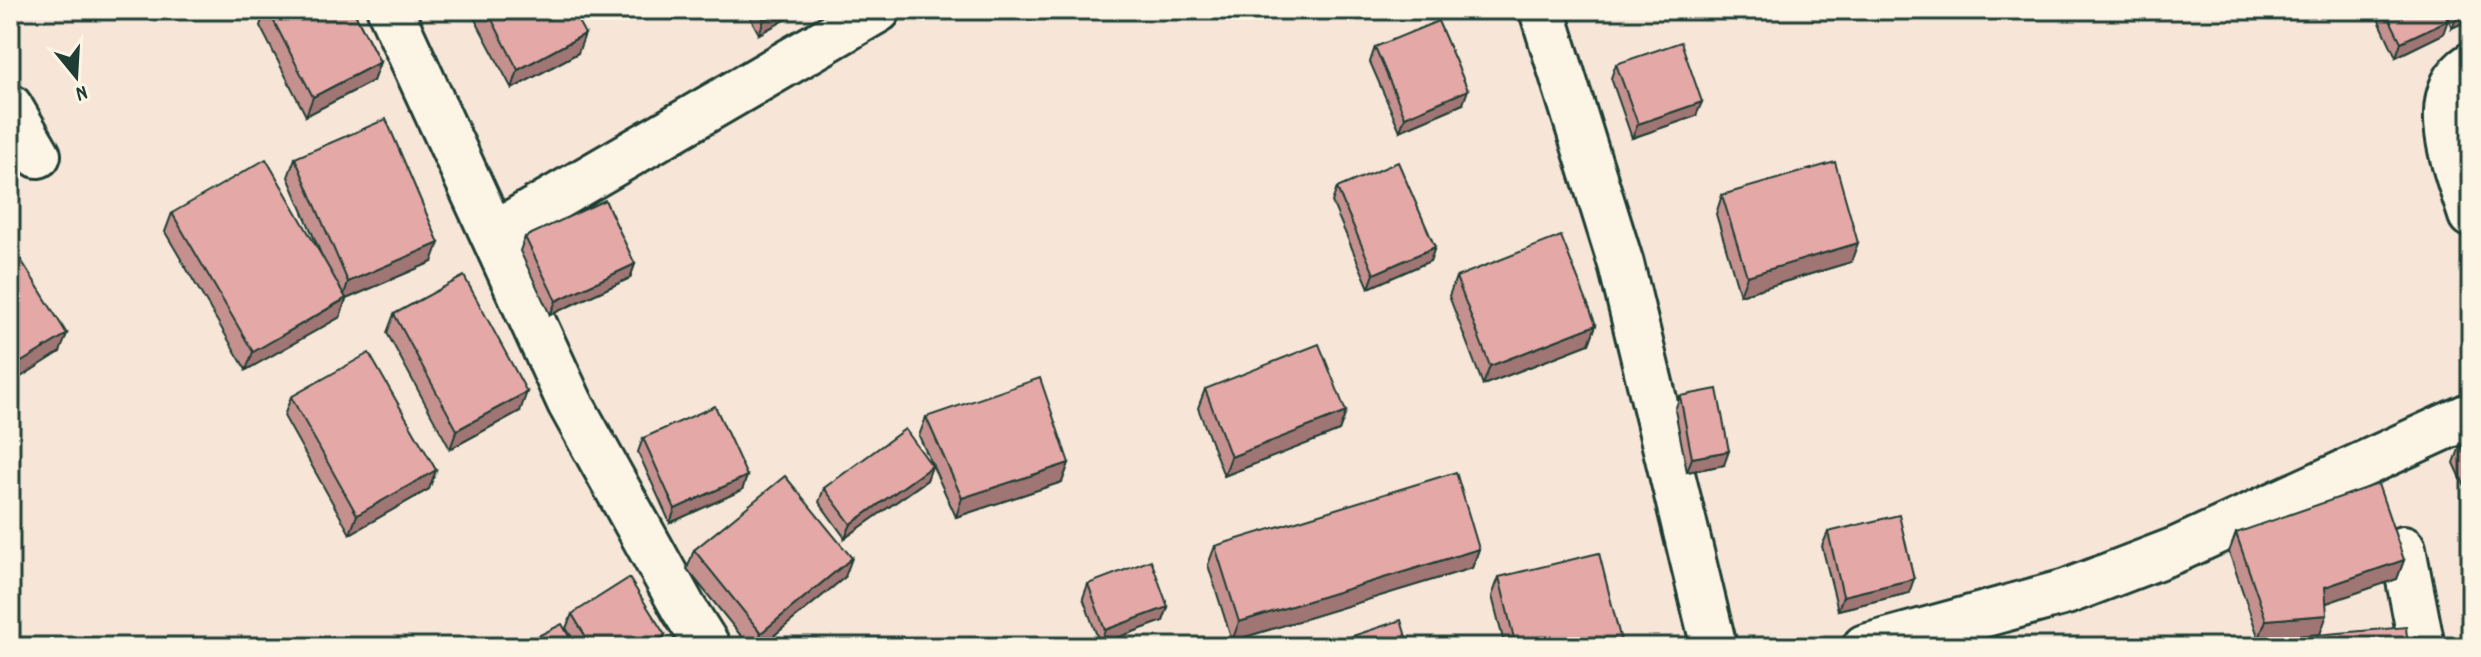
<svg xmlns="http://www.w3.org/2000/svg" width="2481" height="657" font-family="Dekko,sans-serif">
<rect width="100%" height="100%" fill="#f7e6d8"/>
<filter id="ink" filterUnits="userSpaceOnUse"><feTurbulence type="fractalNoise" baseFrequency=".0125" numOctaves="2"/><feDisplacementMap in="SourceGraphic" scale="16" xChannelSelector="R" yChannelSelector="G"/><feConvolveMatrix kernelMatrix="1 2 1 2 8 2 1 2 1" color-interpolation-filters="sRGB"/></filter>
<g filter="url(#ink)">
<g fill="none" stroke-linecap="round" stroke-linejoin="round">
<g stroke="#1f3d34" stroke-width="50">
<g id="minor">
<polyline points="390,10 570,403 684,609 708,647"/>
<polyline points="1542,10 1621,264 1714,647"/>
<path d="M2471,65C2424,96 2458,173 2471,215"/>
<polyline points="10,107 38,155"/>
<polyline points="493,234 878,10"/>
<polyline points="2403,549 2422,647"/>
<polyline points="1865,647 2066,592 2178,549 2471,415"/>
</g>
</g>
<use href="#minor" stroke="#fcf5e5" stroke-width="44"/>
</g>
<g fill="#c4918f" stroke="#1f3d34" stroke-width="2">
<polygon points="265,10 353,10 380,62 373,81 306,116 260,26"/>
<polygon points="470,10 572,10 578,53 512,89"/>
<polygon points="630,10 655,10 636,20"/>
<polygon points="746,10 803,10 759,34"/>
<polygon points="1736,10 1771,10 1739,20"/>
<polygon points="2374,10 2443,10 2443,34 2396,57"/>
<polygon points="2444,10 2471,10 2471,19 2452,28"/>
<polygon points="1375,47 1463,104 1400,131 1370,62"/>
<polygon points="1616,64 1696,116 1632,138 1611,78"/>
<polygon points="295,158 432,262 346,299 340,317 246,370 165,232 172,213 321,254 288,177"/>
<polygon points="1337,188 1435,247 1430,261 1369,288 1332,202"/>
<polygon points="1722,195 1851,262 1740,295 1716,214"/>
<polygon points="525,237 635,264 630,278 550,315 520,251"/>
<polygon points="1456,277 1596,325 1589,344 1483,385 1449,296"/>
<polygon points="394,314 520,411 450,449 387,333"/>
<polygon points="1205,389 1346,412 1339,431 1224,476 1198,408"/>
<polygon points="1680,396 1724,465 1687,472 1675,410"/>
<polygon points="291,397 436,470 429,489 350,534 284,416"/>
<polygon points="926,417 1069,463 1062,482 956,517 919,436"/>
<polygon points="643,438 747,476 742,490 670,523 638,452"/>
<polygon points="2471,440 2471,500 2454,463 2461,444"/>
<polygon points="932,466 927,480 845,538 819,502 824,488"/>
<polygon points="1828,532 1909,593 1838,610 1822,546"/>
<polygon points="2236,533 2404,560 2397,579 2326,603 2320,634 2259,639 2229,552"/>
<polygon points="1215,546 1479,549 1472,568 1232,641 1208,565"/>
<polygon points="694,550 845,577 760,647 750,647 687,569"/>
<polygon points="1499,577 1621,641 1619,647 1505,647 1492,596"/>
<polygon points="1088,584 1168,607 1163,621 1100,644 1083,598"/>
<polygon points="572,614 661,647 578,647 566,628"/>
<polygon points="2317,635 2408,647 2313,647"/>
<polygon points="1347,638 1409,647 1343,647"/>
</g>
<g fill="#a07674" stroke="#1f3d34" stroke-width="2">
<polygon points="640,10 655,10 636,20"/>
<polygon points="782,10 803,10 759,34 764,20"/>
<polygon points="1742,10 1771,10 1739,20"/>
<polygon points="2466,10 2471,10 2471,19 2452,28 2458,14"/>
<polygon points="2448,20 2443,34 2396,57 2401,42"/>
<polygon points="585,34 578,53 512,89 518,70"/>
<polygon points="380,62 373,81 306,116 313,97"/>
<polygon points="1468,90 1463,104 1400,131 1405,117"/>
<polygon points="1702,102 1696,116 1632,138 1638,124"/>
<polygon points="439,243 432,262 346,299 340,317 246,370 253,352 342,301 348,282"/>
<polygon points="1858,243 1851,262 1740,295 1747,276"/>
<polygon points="1435,247 1430,261 1369,288 1374,274"/>
<polygon points="635,264 630,278 550,315 556,301"/>
<polygon points="1596,325 1589,344 1483,385 1490,366"/>
<polygon points="67,334 60,352 10,384 10,369"/>
<polygon points="527,392 520,411 450,449 457,430"/>
<polygon points="1346,412 1339,431 1224,476 1231,457"/>
<polygon points="1729,451 1724,465 1687,472 1692,458"/>
<polygon points="1069,463 1062,482 956,517 962,498"/>
<polygon points="932,466 927,480 845,538 851,524"/>
<polygon points="436,470 429,489 350,534 357,515"/>
<polygon points="747,476 742,490 670,523 675,509"/>
<polygon points="1479,549 1472,568 1232,641 1239,622"/>
<polygon points="852,558 845,577 760,647 756,647 761,633"/>
<polygon points="2404,560 2397,579 2318,606 2325,587"/>
<polygon points="1914,579 1909,593 1838,610 1843,596"/>
<polygon points="1168,607 1163,621 1100,644 1105,630"/>
<polygon points="2327,615 2320,634 2259,639 2266,620"/>
<polygon points="665,635 661,647 647,647"/>
<polygon points="1621,641 1619,647 1598,647"/>
</g>
<g fill="#e4a9a6" stroke="#1f3d34" stroke-width="2">
<polygon points="268,10 353,10 380,62 313,97"/>
<polygon points="487,10 572,10 585,34 518,70"/>
<polygon points="759,10 782,10 764,20"/>
<polygon points="2385,10 2443,10 2448,20 2401,42"/>
<polygon points="1438,21 1468,90 1405,117 1375,47"/>
<polygon points="1681,42 1702,102 1638,124 1616,64"/>
<polygon points="386,119 439,243 348,282 295,158"/>
<polygon points="266,159 346,298 253,352 172,213"/>
<polygon points="1398,162 1435,247 1374,274 1337,188"/>
<polygon points="1835,162 1858,243 1747,276 1722,195"/>
<polygon points="605,200 635,264 556,301 525,237"/>
<polygon points="1561,236 1596,325 1490,366 1456,277"/>
<polygon points="10,242 67,334 10,369"/>
<polygon points="464,276 527,392 457,430 394,314"/>
<polygon points="1319,344 1346,412 1231,457 1205,389"/>
<polygon points="369,353 436,470 357,515 291,397"/>
<polygon points="1040,378 1069,463 962,498 926,417"/>
<polygon points="1717,389 1729,451 1692,458 1680,396"/>
<polygon points="715,406 747,476 675,509 643,438"/>
<polygon points="905,429 932,466 851,524 824,488"/>
<polygon points="2471,440 2471,466 2461,444"/>
<polygon points="1456,472 1479,549 1239,622 1215,546"/>
<polygon points="785,476 852,558 761,633 694,550"/>
<polygon points="2378,484 2404,560 2325,587 2327,615 2266,620 2236,533"/>
<polygon points="1899,515 1914,579 1843,596 1828,532"/>
<polygon points="1599,553 1621,641 1598,647 1516,647 1499,577"/>
<polygon points="1151,560 1168,607 1105,630 1088,584"/>
<polygon points="629,578 665,635 647,647 592,647 572,614"/>
<polygon points="1401,620 1409,647 1350,647 1347,638"/>
<polygon points="562,624 575,647 534,647 530,640"/>
<polygon points="2406,627 2408,647 2318,647 2317,635"/>
</g>
</g>
<rect width="2481" height="657" fill="none" stroke="#fcf5e5" stroke-width="40"/>
<rect x="20" y="20" width="2441" height="617" fill="none" stroke="#1f3d34" stroke-width="3" filter="url(#ink)"/>
<g transform="translate(76 76) rotate(162)" stroke="#fcf5e5" stroke-width="6" paint-order="stroke">
<path d="M0-6L14 30L0 20L-14 30Z" fill="#1f3d34"/>
<text y="-12" font-size="22" font-weight="bold" text-anchor="middle" fill="#1f3d34">N</text>
</g>
</svg>
